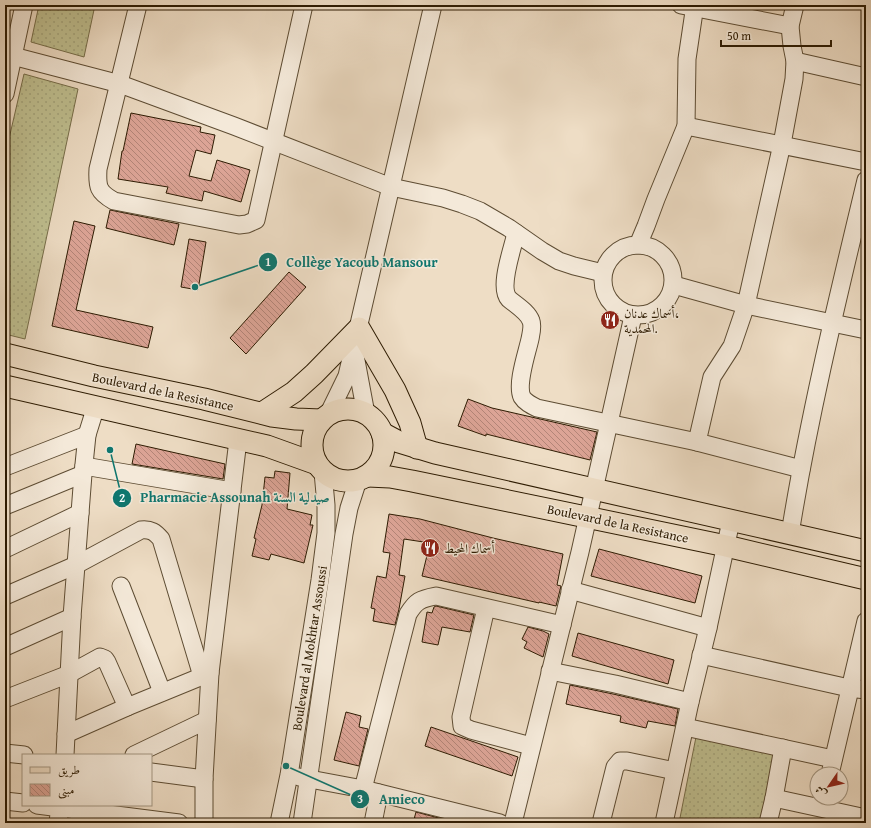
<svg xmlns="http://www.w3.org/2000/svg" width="871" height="828" font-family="'Gentium Book Plus',Amiri,serif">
<defs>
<pattern id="grass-dots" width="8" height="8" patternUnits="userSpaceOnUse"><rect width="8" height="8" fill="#bfbf90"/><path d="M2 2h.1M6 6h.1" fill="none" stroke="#a4a47b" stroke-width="1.8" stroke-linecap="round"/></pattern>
<pattern id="building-back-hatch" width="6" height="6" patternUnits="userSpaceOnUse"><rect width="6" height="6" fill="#dca496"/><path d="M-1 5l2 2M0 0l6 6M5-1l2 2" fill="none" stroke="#b38578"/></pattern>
</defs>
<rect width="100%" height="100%" fill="#eeddc5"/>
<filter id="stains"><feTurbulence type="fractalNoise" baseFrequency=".005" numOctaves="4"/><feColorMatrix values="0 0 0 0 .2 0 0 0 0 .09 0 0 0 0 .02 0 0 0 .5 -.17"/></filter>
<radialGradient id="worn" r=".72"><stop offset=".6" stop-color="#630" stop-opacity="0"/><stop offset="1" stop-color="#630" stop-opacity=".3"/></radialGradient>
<g fill="url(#grass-dots)" stroke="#766d49">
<polygon points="39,5 95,5 84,57 31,42"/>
<polygon points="24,74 78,89 25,339 5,334 5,156"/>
<polygon points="696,737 775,752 761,823 679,823"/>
</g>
<g fill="url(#building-back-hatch)" stroke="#2d1b02">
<polygon points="131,113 201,127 200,132 215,135 211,154 196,150 189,176 211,181 217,160 250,170 241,202 204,191 202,201 166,193 168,187 118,179 122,151 123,151"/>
<polygon points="110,210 179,224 174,245 106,228"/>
<polygon points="74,221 95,226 76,310 153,327 148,348 52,326"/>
<polygon points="189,239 206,242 198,290 181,287"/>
<polygon points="289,272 306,287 246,354 230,338"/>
<polygon points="468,399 492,408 597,432 590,460 486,434 486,436 458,426"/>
<polygon points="136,444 225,464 223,479 132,464"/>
<polygon points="275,471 290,473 287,509 312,515 310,525 313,525 304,563 271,554 269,560 252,556 256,539 254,538 262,505 265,477 274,478"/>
<polygon points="389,514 420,519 493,538 563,554 557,585 561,586 556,606 539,602 539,603 422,576 430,543 404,539 399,575 405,576 399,609 395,625 373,621 375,609 371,608 377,576 386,578 390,553 383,552"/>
<polygon points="599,549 702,576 695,603 591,576"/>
<polygon points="436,606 474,615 470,632 442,627 438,645 422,642 427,612 432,613 434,607"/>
<polygon points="528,627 543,631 549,634 543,657 524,648 527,642 522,639"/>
<polygon points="578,633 674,660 668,684 572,656"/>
<polygon points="570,685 613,694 678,709 675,726 648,721 646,728 620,722 621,716 566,704"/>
<polygon points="346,712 361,716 359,727 368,729 359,766 334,760"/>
<polygon points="431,727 518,757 512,776 425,746"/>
<polygon points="416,812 454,822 454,823 413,823"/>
</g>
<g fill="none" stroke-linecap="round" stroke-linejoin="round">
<g stroke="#5d4c33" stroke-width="19">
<g id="minor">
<path d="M138,5L98,169C97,187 98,192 114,201L239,225L247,224L256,220L304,5"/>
<polyline points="681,5 790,26"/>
<polyline points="795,5 790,26 792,46 795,61 794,79 782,144 746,305 732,346 712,377 697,442 801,469"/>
<polyline points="5,54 120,84 234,126 391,187 443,198 462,204 480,211 509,228 542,251 559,261 574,266 603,273"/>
<polyline points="795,61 866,77"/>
<polyline points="5,94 24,5"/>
<polyline points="686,126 866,162"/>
<path d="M516,233C513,248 498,287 509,299C516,305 528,312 531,321C533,326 531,334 530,339C527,353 516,384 522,397C525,402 531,405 537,408L697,442"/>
<circle cx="638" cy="280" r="35"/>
<polyline points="638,245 646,226 656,199 686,126 687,59 695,5"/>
<polyline points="674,285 746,305 866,330"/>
<polyline points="355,355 366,414"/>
<polyline points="328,415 347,376 433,5"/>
<polyline points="84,466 232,491"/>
<polyline points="5,467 87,435"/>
<polyline points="5,506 83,474"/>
<path d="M790,534C809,415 838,297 866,180"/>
<polyline points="5,549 80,513"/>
<polyline points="121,586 162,692"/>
<polyline points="570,590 708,628"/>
<path d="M5,596L76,565L141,530C151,529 155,532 161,539L202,676"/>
<polyline points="486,608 461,717 462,726 471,730 531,746"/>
<polyline points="5,647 72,617"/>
<polyline points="701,655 849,688 866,690"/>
<polyline points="550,671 615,684 690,702"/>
<polyline points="5,699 69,674 100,657 105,659 107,662 127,707 210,673"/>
<polyline points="685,727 833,759"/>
<polyline points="66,734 127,707"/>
<polyline points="5,753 24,755"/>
<polyline points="65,755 72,617 83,474 87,435 96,406"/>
<polyline points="134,755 207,720"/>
<polyline points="151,772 204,779"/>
<polyline points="830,774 866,621"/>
<polyline points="299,777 363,789 500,823"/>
<path d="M363,789L408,614C416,601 420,599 436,596L562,625"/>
<polyline points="774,798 866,818"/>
<polyline points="5,801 23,803"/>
<polyline points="37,805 179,823"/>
<polyline points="58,823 60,805"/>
<polyline points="204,823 204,779 210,673 238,440"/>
<polyline points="279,823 289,775 320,580 326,533 326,505 323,472"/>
<polyline points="302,823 344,534 349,508 358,480"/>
<polyline points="373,823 379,793"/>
<polyline points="513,823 580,552 633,316"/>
<polyline points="601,823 615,767 620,761 627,761 675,771"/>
<polyline points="664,823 690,702 708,628 731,521"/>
<polyline points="768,823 774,798 783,748"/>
</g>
</g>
<g stroke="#2d1b02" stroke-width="23">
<g id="major">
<polyline points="5,354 94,376 204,399 272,416 296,419 321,420"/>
<polyline points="5,386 267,446 317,464"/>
<circle cx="348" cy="445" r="36"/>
<polyline points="262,413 294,392 314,374 359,328 395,390 410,423 417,448"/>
<polyline points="382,433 399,442 435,453 866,551"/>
<polyline points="368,476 390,477 412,481 726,546 866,579"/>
</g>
</g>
<use href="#minor" stroke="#f4e9d9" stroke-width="17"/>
<use href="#major" stroke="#eeddc5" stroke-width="21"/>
</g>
<defs>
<g id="restaurant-disc" transform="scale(1)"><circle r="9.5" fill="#8f2418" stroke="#f4e9d9"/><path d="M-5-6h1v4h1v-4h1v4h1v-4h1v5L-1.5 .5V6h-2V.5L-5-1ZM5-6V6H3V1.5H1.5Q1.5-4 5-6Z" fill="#fff"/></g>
</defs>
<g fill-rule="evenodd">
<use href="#restaurant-disc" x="610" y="320"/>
<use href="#restaurant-disc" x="430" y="548"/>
</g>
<g text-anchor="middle" stroke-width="3" stroke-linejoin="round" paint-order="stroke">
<g font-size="13" fill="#2d1b02" stroke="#f4e9d9" text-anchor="start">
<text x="624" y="318">أسماك عدنان،<tspan x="624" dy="15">المحمدية.</tspan></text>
<text x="444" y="553">أسماك المحيط</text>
</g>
<g font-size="13" fill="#2d1b02" stroke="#f4e9d9">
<text transform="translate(163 391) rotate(12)" y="5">Boulevard de la Resistance</text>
<text transform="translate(618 523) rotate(12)" y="5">Boulevard de la Resistance</text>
<text transform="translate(309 648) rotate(-81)" y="5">Boulevard al Mokhtar Assoussi</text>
</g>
</g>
<path fill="none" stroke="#0f766e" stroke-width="1.5" d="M195 287L268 262M110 450L122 498M286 766L360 799"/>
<g fill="#0f766e" stroke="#f4e9d9" stroke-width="1.5">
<circle cx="195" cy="287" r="4"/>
<circle cx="110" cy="450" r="4"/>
<circle cx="286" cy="766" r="4"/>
<circle cx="268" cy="262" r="10"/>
<circle cx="122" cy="498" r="10"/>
<circle cx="360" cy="799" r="10"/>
</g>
<g font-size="12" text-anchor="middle" font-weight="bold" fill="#fff">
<text x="268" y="266">1</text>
<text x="122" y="502">2</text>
<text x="360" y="803">3</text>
</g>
<g font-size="14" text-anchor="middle" font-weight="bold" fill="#0f766e" stroke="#f4e9d9" stroke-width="3" stroke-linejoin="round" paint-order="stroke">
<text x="362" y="267">Collège Yacoub Mansour</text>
<text x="235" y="502">Pharmacie Assounah صيدلية السنة</text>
<text x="402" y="804">Amieco</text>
</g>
<rect width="871" height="828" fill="none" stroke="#eeddc5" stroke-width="20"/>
<rect x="6" y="6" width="859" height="816" fill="none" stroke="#2d1b02" stroke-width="2"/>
<rect x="10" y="10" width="851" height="808" fill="none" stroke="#2d1b02"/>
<rect x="22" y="754" width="130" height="52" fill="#f4e9d9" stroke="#a49783"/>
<rect x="30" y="767" width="20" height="6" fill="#eeddc5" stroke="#a49783"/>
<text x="58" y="774" font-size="12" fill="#2d1b02">طريق</text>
<rect x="30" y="784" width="20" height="12" fill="url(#building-back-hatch)" stroke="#a49783"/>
<text x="58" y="794" font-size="12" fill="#2d1b02">مبنى</text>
<g transform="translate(829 786) rotate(236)"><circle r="19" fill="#f4e9d9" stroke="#a49783"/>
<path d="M0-3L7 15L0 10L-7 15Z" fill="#8f2418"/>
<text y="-6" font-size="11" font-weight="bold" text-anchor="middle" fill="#2d1b02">ش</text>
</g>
<path d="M721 40v6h110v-6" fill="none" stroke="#2d1b02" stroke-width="2"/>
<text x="727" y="40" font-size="12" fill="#2d1b02" stroke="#f4e9d9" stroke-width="3" paint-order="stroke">50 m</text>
<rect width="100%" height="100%" filter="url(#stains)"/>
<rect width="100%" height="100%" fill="url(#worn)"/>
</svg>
